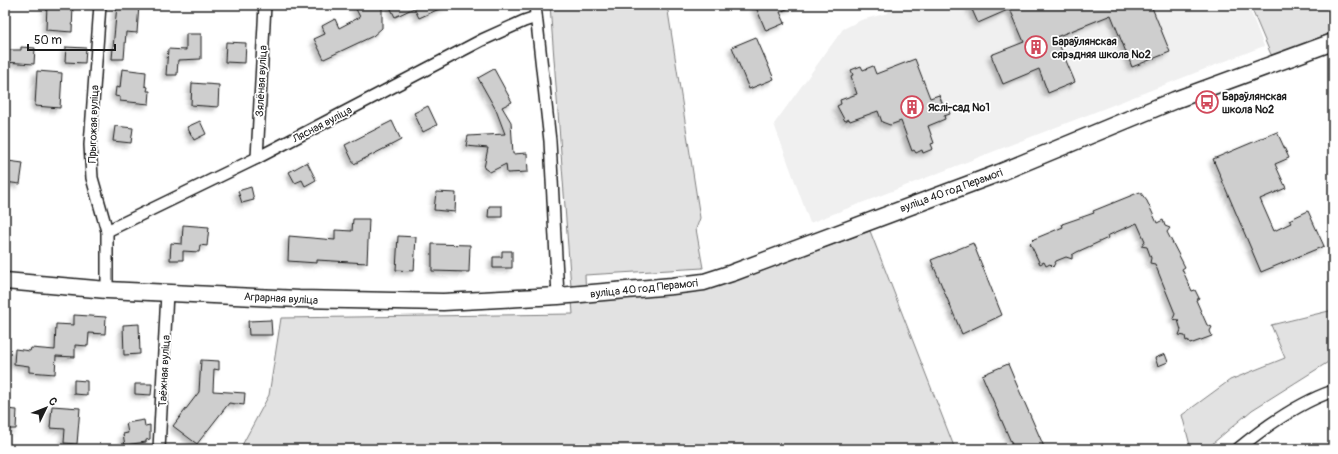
<svg xmlns="http://www.w3.org/2000/svg" width="1338" height="454" font-family="Pangolin,sans-serif">
<defs>
<filter id="shadow"><feDropShadow dx="-3.5" dy="3.5" stdDeviation="2" flood-color="#0004"/></filter>
</defs>
<rect width="100%" height="100%" fill="#fff"/>
<filter id="ink" filterUnits="userSpaceOnUse"><feTurbulence type="fractalNoise" baseFrequency=".025" numOctaves="2"/><feDisplacementMap in="SourceGraphic" scale="8" xChannelSelector="R" yChannelSelector="G"/><feConvolveMatrix kernelMatrix="1 2 1 2 8 2 1 2 1" color-interpolation-filters="sRGB"/></filter>
<g filter="url(#ink)">
<polygon fill="#f0f0f0" points="891,5 1248,5 1264,46 810,223 774,124 843,29 861,20 888,13"/>
<g fill="#e2e2e2" stroke="#7f7f7f">
<polygon points="550,5 667,5 700,218 696,229 703,268 585,275 586,299 699,290 764,270 870,231 955,449 240,449 269,395 281,318 573,314"/>
<polygon points="1250,5 1333,5 1333,36 1272,57"/>
<polygon points="1333,310 1333,359 1252,410 1206,449 1191,449 1182,415 1230,380 1285,358 1271,325"/>
</g>
<g fill="#cecece" stroke="#1c1c1c" filter="url(#shadow)">
<polygon points="47,5 73,5 72,32 46,30"/>
<polygon points="117,5 139,5 137,33 126,32 124,59 112,59"/>
<polygon points="354,5 382,5 382,28 373,36 324,59 314,39 325,34 322,26 335,19 339,28 360,17"/>
<polygon points="389,5 448,5 419,18 414,8 395,17"/>
<polygon points="755,5 796,5 780,12 785,23 766,31"/>
<polygon points="970,5 1151,5 1170,52 1132,67 1111,15 1056,37 1075,82 1048,93 1039,69 1003,84 991,55 1024,42 1010,9 978,23"/>
<polygon points="186,34 201,34 201,59 178,60 177,75 166,75 168,49 186,50"/>
<polygon points="756,37 774,79 749,89 732,47"/>
<polygon points="226,42 246,43 245,63 225,62"/>
<polygon points="21,47 35,48 34,64 5,62 5,50 21,50"/>
<polygon points="66,47 86,48 85,63 65,62"/>
<polygon points="915,59 930,98 939,95 943,105 946,104 950,114 944,116 945,119 928,126 934,143 931,144 933,149 923,153 922,150 916,153 914,150 912,151 901,121 890,125 882,122 878,111 850,121 849,119 845,121 837,106 841,104 840,100 857,94 851,76 853,75 851,70 861,66 863,70 873,66 876,74"/>
<polygon points="122,69 146,72 145,86 148,87 147,91 150,91 149,104 120,101 120,97 115,96 116,87 120,88"/>
<polygon points="494,69 512,102 502,107 511,122 513,154 527,153 528,172 507,173 506,164 490,172 484,168 488,148 466,146 468,136 505,134 496,110 478,78"/>
<polygon points="37,71 62,73 60,108 35,106"/>
<polygon points="192,83 219,85 218,107 191,105"/>
<polygon points="428,106 437,125 423,132 414,113"/>
<polygon points="200,121 206,134 194,140 187,127"/>
<polygon points="392,121 401,140 354,164 345,145"/>
<polygon points="115,126 133,128 131,143 113,141"/>
<polygon points="1277,132 1289,158 1275,164 1286,188 1260,199 1274,231 1291,223 1289,220 1308,211 1324,246 1261,272 1213,159"/>
<polygon points="8,161 23,163 20,184 5,182"/>
<polygon points="307,162 316,180 305,186 302,180 295,183 289,172"/>
<polygon points="251,187 254,200 242,203 238,191"/>
<polygon points="436,192 456,193 455,212 434,210"/>
<polygon points="1140,192 1147,201 1157,223 1163,220 1165,226 1170,228 1167,232 1185,267 1182,269 1192,291 1195,290 1199,298 1196,300 1207,325 1212,327 1210,331 1212,336 1190,344 1188,340 1186,341 1185,336 1179,335 1181,330 1178,320 1173,319 1175,314 1174,311 1155,264 1150,263 1151,258 1147,247 1141,246 1145,241 1137,223 1107,236 1108,238 1077,252 1072,255 1072,259 1066,257 1056,261 1053,267 1050,264 1046,266 1044,262 1040,264 1030,243 1034,239 1063,227 1062,224 1094,213 1093,211"/>
<polygon points="489,206 502,206 502,217 488,217"/>
<polygon points="353,219 369,219 367,263 317,260 317,263 288,261 289,236 335,240 335,230 352,231"/>
<polygon points="183,225 209,227 207,246 200,245 199,252 183,251 183,260 170,260 171,243 182,244"/>
<polygon points="398,236 416,237 414,271 396,270"/>
<polygon points="973,243 1002,315 962,334 931,260"/>
<polygon points="432,244 470,245 469,272 432,271"/>
<polygon points="502,251 512,251 512,268 493,268 493,257 502,257"/>
<polygon points="74,315 106,317 105,334 89,333 88,346 75,345 75,357 56,356 55,374 29,372 29,366 14,364 15,349 30,351 31,348 55,350 56,324 74,325"/>
<polygon points="271,320 272,335 249,335 248,321"/>
<polygon points="139,324 140,354 124,355 123,325"/>
<polygon points="1165,354 1168,362 1158,366 1155,358"/>
<polygon points="201,360 219,361 219,370 214,369 213,391 245,393 244,405 229,403 197,444 173,426 199,392"/>
<polygon points="1008,364 1016,383 1045,449 1014,449 982,375"/>
<polygon points="74,380 87,381 87,395 74,394"/>
<polygon points="135,384 152,384 151,395 135,394"/>
<polygon points="52,406 80,408 77,444 64,443 65,429 50,428"/>
<polygon points="5,409 17,410 16,429 5,429"/>
<polygon points="144,420 145,426 150,425 150,439 146,440 146,442 125,445 123,434 128,433 126,423"/>
</g>
<g fill="none" stroke-linecap="round" stroke-linejoin="round">
<g stroke="#1c1c1c" stroke-width="14">
<g id="street">
<polyline points="100,5 90,145 92,178 107,231 107,290"/>
<polyline points="535,5 550,141 558,296"/>
<polyline points="257,158 265,5"/>
<polyline points="107,231 257,158 482,40 524,21 536,17"/>
<polyline points="159,449 167,293"/>
<path d="M1238,449C1266,426 1298,403 1333,391"/>
</g>
</g>
<g stroke="#1c1c1c" stroke-width="19">
<polyline id="secondary" points="5,281 107,290 299,299 443,302 558,296 672,286 704,282 732,273 999,173 1175,100 1333,42"/>
</g>
<use href="#street" stroke="#fff" stroke-width="11"/>
<use href="#secondary" stroke="#fff" stroke-width="16"/>
</g>
</g>
<defs>
<g id="building-ring" transform="scale(1.15)"><circle r="9.5" fill="#fff" stroke="#d1495b" stroke-width="1.5"/><path d="M-4-6H4V6H1V3H-1V6H-4ZM-2.5-4.3h1.7v1.8h-1.7ZM.8-4.3h1.7v1.8H.8ZM-2.5-1h1.7V.8h-1.7ZM.8-1h1.7V.8H.8Z" fill="#d1495b"/></g>
<g id="bus-ring" transform="scale(1.15)"><circle r="9.5" fill="#fff" stroke="#d1495b" stroke-width="1.5"/><path d="M-5-6H5V4H4V6H2V4H-2V6H-4V4H-5ZM-3.5-4V0h7V-4ZM-3.5 1.2v1.5H-2V1.2ZM2 1.2v1.5H3.5V1.2Z" fill="#d1495b"/></g>
</defs>
<g fill-rule="evenodd">
<use href="#building-ring" x="1036" y="47"/>
<use href="#bus-ring" x="1207" y="102"/>
<use href="#building-ring" x="912" y="107"/>
</g>
<g text-anchor="middle" stroke-width="3.5" stroke-linejoin="round" paint-order="stroke">
<g font-size="11" font-weight="bold" fill="#1c1c1c" stroke="#fff" text-anchor="start">
<text x="1052" y="45">Бараўлянская<tspan x="1052" dy="13">сярэдняя школа №2</tspan></text>
<text x="1222" y="100">Бараўлянская<tspan x="1222" dy="13">школа №2</tspan></text>
<text x="928" y="111">Яслі-сад №1</text>
</g>
<g font-size="11" fill="#1c1c1c" stroke="#fff">
<text transform="translate(261 81) rotate(-87)" y="4">Зялёная вуліца</text>
<text transform="translate(93 124) rotate(-88)" y="4">Прыгожая вуліца</text>
<text transform="translate(322 124) rotate(-28)" y="4">Лясная вуліца</text>
<text transform="translate(951 190) rotate(-20)" y="4">вуліца 40 год Перамогі</text>
<text transform="translate(644 288) rotate(-6)" y="4">вуліца 40 год Перамогі</text>
<text transform="translate(281 298) rotate(3)" y="4">Аграрная вуліца</text>
<text transform="translate(164 371) rotate(-87)" y="4">Таёжная вуліца</text>
</g>
</g>
<rect width="1338" height="454" fill="none" stroke="#fff" stroke-width="20"/>
<rect x="10" y="10" width="1318" height="434" fill="none" stroke="#1c1c1c" stroke-width="1.5" filter="url(#ink)"/>
<g transform="translate(46 408) rotate(47)" stroke="#ffffff" stroke-width="3" paint-order="stroke">
<path d="M0-3L7 15L0 10L-7 15Z" fill="#1c1c1c"/>
<text y="-6" font-size="11" font-weight="bold" text-anchor="middle" fill="#1c1c1c">С</text>
</g>
<path d="M28 44v6h87v-6" fill="none" stroke="#1c1c1c" stroke-width="2"/>
<text x="34" y="44" font-size="12" fill="#1c1c1c" stroke="#ffffff" stroke-width="3" paint-order="stroke">50 m</text>
</svg>
